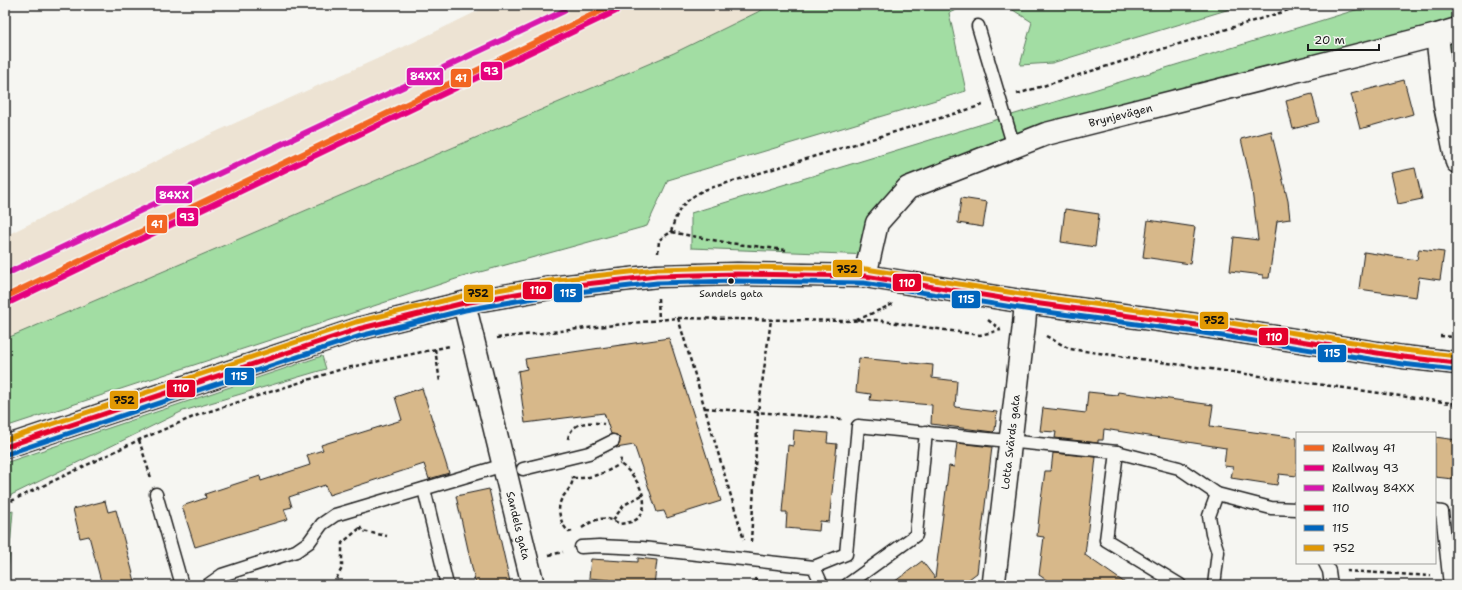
<svg xmlns="http://www.w3.org/2000/svg" width="1462" height="590" font-family="'Shantell Sans',sans-serif">
<rect width="100%" height="100%" fill="#f6f6f2"/>
<filter id="ink" filterUnits="userSpaceOnUse"><feTurbulence type="fractalNoise" baseFrequency=".025" numOctaves="2"/><feDisplacementMap in="SourceGraphic" scale="8" xChannelSelector="R" yChannelSelector="G"/><feConvolveMatrix kernelMatrix="1 2 1 2 8 2 1 2 1" color-interpolation-filters="sRGB"/></filter>
<g filter="url(#ink)">
<polygon fill="#ede3d3" points="490,5 772,5 674,53 5,339 5,236 211,134 412,43"/>
<g fill="#a2dda3" stroke="#5f7c60">
<polygon points="772,5 967,5 949,13 966,91 668,180 647,226 462,277 5,427 5,339 674,53"/>
<polygon points="1005,5 1243,5 1052,63 1020,65 1032,22"/>
<polygon points="1372,5 1457,5 1457,162 1437,35 1046,134 908,188 870,255 691,248 691,213"/>
<polygon points="322,356 326,369 183,411 5,498 5,463"/>
<polygon points="13,511 7,585 5,585 5,514"/>
</g>
<g fill="#d7b88a" stroke="#1c1c1c">
<polygon points="1404,80 1413,114 1360,129 1351,94"/>
<polygon points="1312,94 1319,122 1293,129 1286,101"/>
<polygon points="1271,131 1288,201 1290,219 1277,221 1269,278 1263,278 1263,275 1230,271 1234,237 1258,240 1251,182 1241,139"/>
<polygon points="1415,168 1422,199 1398,204 1391,173"/>
<polygon points="961,198 987,202 983,227 958,223"/>
<polygon points="1065,209 1099,214 1095,247 1061,242"/>
<polygon points="1148,220 1195,227 1190,264 1143,257"/>
<polygon points="1419,249 1444,252 1440,280 1419,277 1416,297 1359,289 1364,252 1417,260"/>
<polygon points="669,338 721,501 667,518 664,511 657,512 634,445 616,448 619,445 620,438 617,435 611,434 604,413 525,423 518,371 527,369 525,359"/>
<polygon points="859,358 933,365 932,378 957,381 955,407 997,412 995,430 993,432 931,424 932,405 870,400 871,394 856,392"/>
<polygon points="422,388 449,473 429,479 424,464 329,495 325,485 289,497 292,507 284,509 288,519 195,547 182,506 206,498 205,494 260,476 261,481 310,465 307,455 323,450 321,445 402,420 395,397"/>
<polygon points="1088,392 1117,395 1118,392 1213,405 1210,426 1297,438 1297,476 1279,474 1277,485 1231,478 1233,467 1224,466 1226,448 1104,429 1103,440 1098,440 1098,443 1055,438 1056,432 1040,431 1043,408 1086,413"/>
<polygon points="794,430 828,433 827,443 837,444 829,522 820,521 819,531 786,528 787,512 782,512 788,445 793,446"/>
<polygon points="1435,437 1457,440 1453,479 1435,477"/>
<polygon points="957,443 992,447 977,573 961,585 890,585 922,561 935,578 949,466 954,467"/>
<polygon points="1053,453 1096,457 1085,555 1128,585 1054,585 1039,575 1044,537 1037,536 1040,507 1045,471 1051,471"/>
<polygon points="489,489 510,582 497,585 476,585 456,496"/>
<polygon points="105,501 108,512 116,510 136,585 102,585 89,536 80,538 73,509"/>
<polygon points="638,558 657,560 654,585 609,585 610,580 589,578 591,559 638,562"/>
</g>
<g fill="none" stroke-linecap="round" stroke-linejoin="round">
<g stroke="#1c1c1c" stroke-width="15">
<g id="lane">
<polyline points="978,26 1014,147"/>
<polyline points="1117,452 1106,540 1180,585"/>
<polyline points="523,469 589,453 613,441"/>
<polyline points="424,489 447,585"/>
<polyline points="156,494 182,585"/>
<polyline points="1435,511 1442,512 1450,585"/>
<polyline points="581,547 599,546 642,548 814,567 846,554 858,426 1117,452 1179,468 1217,494 1271,508 1297,509"/>
<polyline points="1325,563 1329,571 1331,585"/>
<polyline points="814,567 822,585"/>
<polyline points="208,585 222,575 296,551 309,542 322,524 335,515 504,465"/>
<polyline points="847,585 916,535 926,432"/>
<polyline points="1214,585 1218,552 1212,534 1209,516 1217,494"/>
</g>
</g>
<g stroke="#1c1c1c" stroke-width="25">
<g id="street">
<polyline points="1457,29 1437,35 1445,105 1457,162"/>
<path id="s1" d="M865,276L877,223L908,188L1046,134L1437,35"/>
<path id="s2" d="M464,303L533,585"/>
<path id="s3" d="M994,581L1024,325L1026,302"/>
</g>
</g>
<g stroke="#1c1c1c" stroke-width="25">
<polyline id="secondary" points="5,447 358,329 464,303 550,288 657,276 737,274 865,276 1026,302 1204,326 1403,357 1457,363"/>
</g>
<g stroke="#1c1c1c" stroke-width="2.5" stroke-dasharray="4 3" stroke-linecap="butt">
<polyline points="1017,94 1305,5"/>
<path d="M671,232C677,210 683,201 704,190L983,105"/>
<polyline points="658,253 659,240 671,232 729,243 786,250"/>
<polyline points="658,298 659,320"/>
<polyline points="678,318 744,540"/>
<polyline points="857,320 893,304"/>
<polyline points="988,320 1000,329"/>
<polyline points="1046,336 1070,349 1457,404"/>
<polyline points="1440,336 1457,337"/>
<polyline points="497,338 678,318 845,321 876,320 980,335 1001,330"/>
<polyline points="435,349 440,382"/>
<polyline points="705,408 842,419"/>
<path d="M568,439C571,422 589,421 604,424"/>
<polyline points="139,440 151,478"/>
<path d="M573,478C590,479 606,473 620,464"/>
<polyline points="5,504 139,440 198,415 342,369 450,346"/>
<polyline points="613,520 624,505 642,495"/>
<polyline points="360,527 362,531 387,536"/>
<path d="M582,528C597,518 604,515 620,524C627,523 636,522 640,516C652,500 634,472 620,464L621,458"/>
<path d="M572,531L569,532C563,526 562,523 560,516C555,494 573,494 573,476"/>
<polyline points="751,542 758,412 771,320"/>
<polyline points="549,555 563,552"/>
<polyline points="1346,571 1431,576"/>
<polyline points="755,578 757,585"/>
<polyline points="333,585 342,568 342,543 360,528"/>
</g>
<use href="#lane" stroke="#f6f6f2" stroke-width="12"/>
<use href="#street" stroke="#f6f6f2" stroke-width="22"/>
<use href="#secondary" stroke="#f6f6f2" stroke-width="22"/>
<g stroke="#f6f6f2" stroke-width="8">
<polyline id="bus-1" points="5,447 358,329 464,303 550,288 657,276 737,274 865,276 1026,302 1204,326 1403,357 1457,363"/>
</g>
<g stroke="#f6f6f2" stroke-width="8">
<polyline id="bus-2" points="7,454 360,336 465,310 551,295 657,283 737,281 864,283 1025,309 1203,333 1402,364 1456,370"/>
</g>
<g stroke="#f6f6f2" stroke-width="8">
<polyline id="bus-3" points="5,440 356,322 463,296 549,281 657,269 737,267 866,269 1027,295 1205,319 1404,350 1457,356"/>
</g>
<use href="#bus-1" stroke="#e4002b" stroke-width="5"/>
<use href="#bus-2" stroke="#0065bd" stroke-width="5"/>
<use href="#bus-3" stroke="#e19803" stroke-width="5"/>
<g stroke="#f6f6f2" stroke-width="9">
<polyline id="rail-1" points="5,297 613,5"/>
</g>
<g stroke="#f6f6f2" stroke-width="9">
<polyline id="rail-2" points="8,303 616,11"/>
</g>
<g stroke="#f6f6f2" stroke-width="9">
<polyline id="rail-3" points="8,273 564,11"/>
</g>
<use href="#rail-1" stroke="#f26522" stroke-width="6"/>
<use href="#rail-2" stroke="#e5007d" stroke-width="6"/>
<use href="#rail-3" stroke="#d817ac" stroke-width="6"/>
</g>
</g>
<circle fill="#1c1c1c" stroke="#f6f6f2" stroke-width="1.5" cx="731" cy="281" r="3.5"/>
<g text-anchor="middle" stroke-width="3" stroke-linejoin="round" paint-order="stroke">
<g font-size="10" fill="#1c1c1c" stroke="#f6f6f2">
<text x="731" y="297">Sandels gata</text>
</g>
<g font-size="11" fill="#1c1c1c" stroke="#f6f6f2">
<text dy="4" stroke="none"><textPath href="#s1" startOffset="326">Brynjevägen</textPath></text>
<text dy="4" stroke="none"><textPath href="#s3" startOffset="140">Lotta Svärds gata</textPath></text>
<text dy="4" stroke="none"><textPath href="#s2" startOffset="229">Sandels gata</textPath></text>
</g>
</g>
<g stroke="#f6f6f2" stroke-width="1.5">
<rect x="480" y="61" width="23" height="20" rx="4" fill="#e5007d"/>
<rect x="406" y="67" width="38" height="19" rx="4" fill="#d817ac"/>
<rect x="450" y="68" width="22" height="20" rx="4" fill="#f26522"/>
<rect x="155" y="185" width="38" height="19" rx="4" fill="#d817ac"/>
<rect x="176" y="207" width="23" height="20" rx="4" fill="#e5007d"/>
<rect x="146" y="214" width="22" height="20" rx="4" fill="#f26522"/>
<rect x="832" y="259" width="31" height="19" rx="4" fill="#e19803"/>
<rect x="892" y="273" width="30" height="19" rx="4" fill="#e4002b"/>
<rect x="522" y="281" width="31" height="19" rx="4" fill="#e4002b"/>
<rect x="553" y="283" width="30" height="20" rx="4" fill="#0065bd"/>
<rect x="463" y="284" width="31" height="19" rx="4" fill="#e19803"/>
<rect x="951" y="290" width="30" height="19" rx="4" fill="#0065bd"/>
<rect x="1199" y="311" width="30" height="19" rx="4" fill="#e19803"/>
<rect x="1258" y="327" width="31" height="19" rx="4" fill="#e4002b"/>
<rect x="1317" y="344" width="30" height="19" rx="4" fill="#0065bd"/>
<rect x="224" y="367" width="31" height="19" rx="4" fill="#0065bd"/>
<rect x="166" y="379" width="30" height="19" rx="4" fill="#e4002b"/>
<rect x="109" y="390" width="30" height="20" rx="4" fill="#e19803"/>
</g>
<g font-size="11" text-anchor="middle" font-weight="bold" fill="#fff">
<text x="491" y="75">93</text>
<text x="425" y="80">84XX</text>
<text x="461" y="82">41</text>
<text x="174" y="199">84XX</text>
<text x="187" y="221">93</text>
<text x="157" y="228">41</text>
<text x="907" y="287">110</text>
<text x="538" y="294">110</text>
<text x="568" y="297">115</text>
<text x="966" y="303">115</text>
<text x="1274" y="341">110</text>
<text x="1332" y="357">115</text>
<text x="239" y="380">115</text>
<text x="181" y="392">110</text>
</g>
<g font-size="11" text-anchor="middle" font-weight="bold" fill="#111">
<text x="847" y="273">752</text>
<text x="478" y="297">752</text>
<text x="1214" y="324">752</text>
<text x="124" y="404">752</text>
</g>
<rect width="1462" height="590" fill="none" stroke="#f6f6f2" stroke-width="20"/>
<rect x="10" y="10" width="1442" height="570" fill="none" stroke="#1c1c1c" stroke-width="1.5" filter="url(#ink)"/>
<rect x="1296" y="432" width="140" height="132" fill="#f6f6f2" stroke="#9f9f9c"/>
<rect x="1304" y="445" width="20" height="6" fill="#f26522" stroke="#9f9f9c"/>
<text x="1332" y="452" font-size="12" fill="#1c1c1c">Railway 41</text>
<rect x="1304" y="465" width="20" height="6" fill="#e5007d" stroke="#9f9f9c"/>
<text x="1332" y="472" font-size="12" fill="#1c1c1c">Railway 93</text>
<rect x="1304" y="485" width="20" height="6" fill="#d817ac" stroke="#9f9f9c"/>
<text x="1332" y="492" font-size="12" fill="#1c1c1c">Railway 84XX</text>
<rect x="1304" y="505" width="20" height="6" fill="#e4002b" stroke="#9f9f9c"/>
<text x="1332" y="512" font-size="12" fill="#1c1c1c">110</text>
<rect x="1304" y="525" width="20" height="6" fill="#0065bd" stroke="#9f9f9c"/>
<text x="1332" y="532" font-size="12" fill="#1c1c1c">115</text>
<rect x="1304" y="545" width="20" height="6" fill="#e19803" stroke="#9f9f9c"/>
<text x="1332" y="552" font-size="12" fill="#1c1c1c">752</text>
<path d="M1308 44v6h71v-6" fill="none" stroke="#1c1c1c" stroke-width="2"/>
<text x="1314" y="44" font-size="12" fill="#1c1c1c" stroke="#f6f6f2" stroke-width="3" paint-order="stroke">20 m</text>
</svg>
